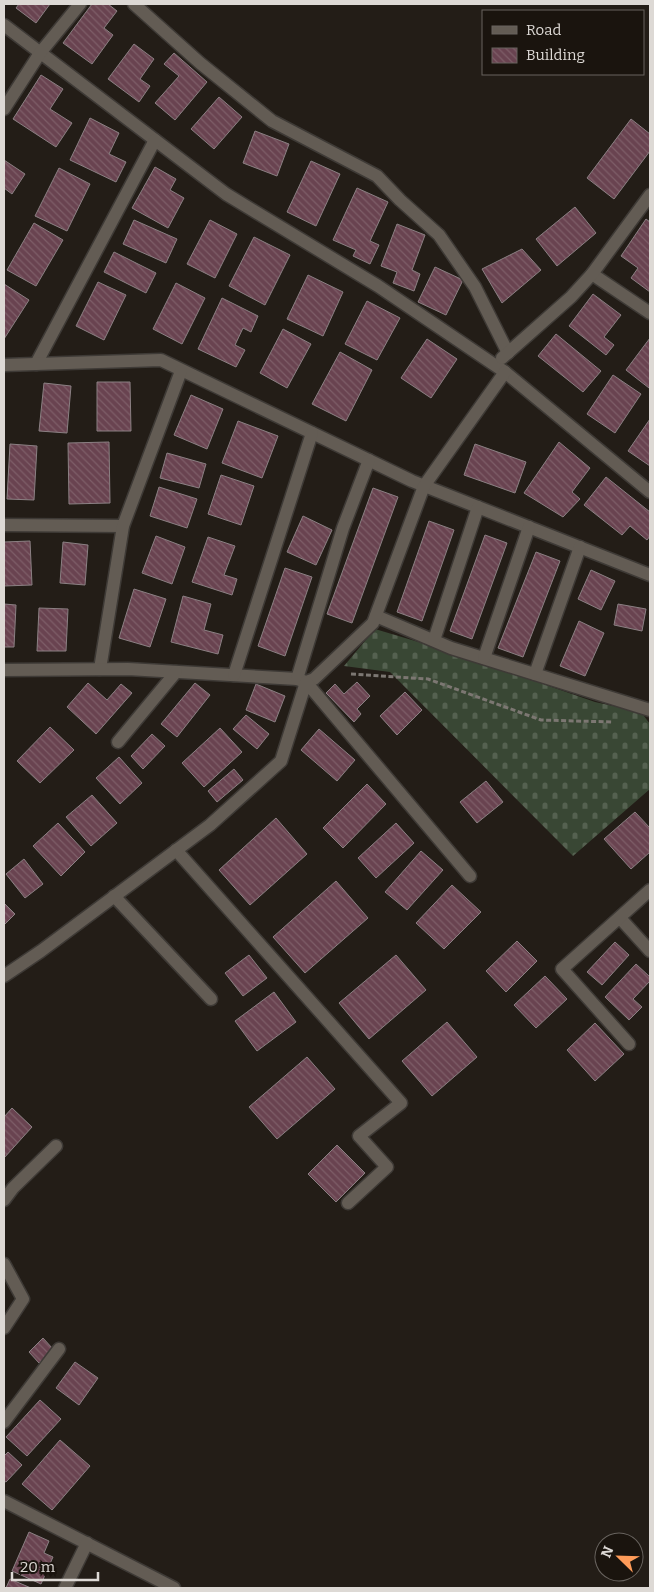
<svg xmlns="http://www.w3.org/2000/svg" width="654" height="1592" font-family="Bitter,serif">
<defs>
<pattern id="cemetery-stones" width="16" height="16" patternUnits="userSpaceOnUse" patternTransform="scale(1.25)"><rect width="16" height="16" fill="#394734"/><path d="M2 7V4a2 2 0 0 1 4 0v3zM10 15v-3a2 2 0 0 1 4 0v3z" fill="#556150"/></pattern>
<pattern id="building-back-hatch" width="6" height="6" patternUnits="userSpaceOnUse" patternTransform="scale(1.25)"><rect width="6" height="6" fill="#694350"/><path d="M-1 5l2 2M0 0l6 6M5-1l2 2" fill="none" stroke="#7e5e68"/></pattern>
</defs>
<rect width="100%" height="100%" fill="#231d17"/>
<polygon fill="url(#cemetery-stones)" points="375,629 442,649 595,702 641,712 650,724 650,789 573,856 390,672 344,666"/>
<g fill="url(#building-back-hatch)" stroke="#8b8083">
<polygon points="19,4 50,4 36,23 16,8"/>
<polygon points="92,4 108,4 117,11 104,28 113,35 92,64 63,43"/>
<polygon points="134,44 154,59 140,79 150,86 139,102 108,79"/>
<polygon points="174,53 207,82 175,120 155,103 179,76 164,64"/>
<polygon points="41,75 63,89 50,109 72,123 56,147 13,119"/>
<polygon points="219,97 242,117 214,149 191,129"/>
<polygon points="90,118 119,133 109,154 126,162 116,182 70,160"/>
<polygon points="631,119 650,134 650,151 614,199 587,178"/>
<polygon points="255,131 289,144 277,176 243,163"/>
<polygon points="4,160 25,174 12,194 4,188"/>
<polygon points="311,161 340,174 316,226 287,212"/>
<polygon points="155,167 176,179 170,190 184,198 168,228 132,208"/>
<polygon points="59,168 90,184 67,231 35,216"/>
<polygon points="357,188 388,202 370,241 379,245 370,264 353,256 356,250 333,240"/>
<polygon points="575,207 596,233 557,266 536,239"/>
<polygon points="646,219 650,222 650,292 631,278 638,268 621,256"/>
<polygon points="134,220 177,239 166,263 123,244"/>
<polygon points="210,220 237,234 215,278 187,264"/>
<polygon points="34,223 63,240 36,286 7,270"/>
<polygon points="397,224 425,235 412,270 420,274 414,291 393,283 397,272 381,266"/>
<polygon points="254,237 290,255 265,305 229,286"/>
<polygon points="522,249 541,270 502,303 482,269"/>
<polygon points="114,252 156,273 146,293 104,272"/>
<polygon points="435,267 463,280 446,315 418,302"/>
<polygon points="308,275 343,292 323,336 287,319"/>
<polygon points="98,282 126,295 104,340 76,326"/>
<polygon points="176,283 205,298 182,344 153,329"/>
<polygon points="4,284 29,300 4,339"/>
<polygon points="593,294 621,315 604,337 614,345 606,355 569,326"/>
<polygon points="222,298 258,316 251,332 243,328 235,345 245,350 236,367 198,349"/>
<polygon points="367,301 400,318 377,360 345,344"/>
<polygon points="283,329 311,344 287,388 260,373"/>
<polygon points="556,334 601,371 583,392 538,356"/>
<polygon points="650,338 650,386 649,388 626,370"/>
<polygon points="427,339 457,359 431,398 401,378"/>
<polygon points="340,352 372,370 346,421 312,404"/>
<polygon points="613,375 641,394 615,433 587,414"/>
<polygon points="97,382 130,382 131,431 97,431"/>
<polygon points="44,383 71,386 67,433 39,431"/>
<polygon points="191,395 223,409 207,449 174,435"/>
<polygon points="650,419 650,466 628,451"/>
<polygon points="238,421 278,436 262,478 222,463"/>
<polygon points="109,442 110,503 69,504 68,443"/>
<polygon points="559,442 590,468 572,492 580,499 563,517 524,493"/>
<polygon points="10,444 37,446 34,500 7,499"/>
<polygon points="475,444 526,462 515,493 464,475"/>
<polygon points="167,453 206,464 199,488 160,478"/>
<polygon points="221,475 254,486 241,525 208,514"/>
<polygon points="606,477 650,512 650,536 647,540 630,526 622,535 584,505"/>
<polygon points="159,487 197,499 187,528 150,516"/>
<polygon points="373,488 398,497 352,623 327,614"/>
<polygon points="303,516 332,530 316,565 287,552"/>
<polygon points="429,521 454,530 422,621 397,612"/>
<polygon points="485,535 507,543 472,639 450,631"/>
<polygon points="156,536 185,547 172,584 142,573"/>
<polygon points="208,537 235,546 224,575 237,579 232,595 192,582"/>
<polygon points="30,541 32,585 4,586 4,542"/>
<polygon points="63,542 88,545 85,585 60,583"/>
<polygon points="536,552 560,561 523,657 498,648"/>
<polygon points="285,568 312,577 285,656 258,646"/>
<polygon points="591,570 615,581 601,610 578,599"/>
<polygon points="134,589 166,599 150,647 119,638"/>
<polygon points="183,596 211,604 204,630 223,635 218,654 171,642"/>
<polygon points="4,604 16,605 14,647 4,647"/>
<polygon points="618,604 646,609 642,631 614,625"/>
<polygon points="39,608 68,609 66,651 37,651"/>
<polygon points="579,621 604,633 585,676 560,666"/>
<polygon points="357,682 370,696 357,709 361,714 354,722 326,693 335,684 344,694"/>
<polygon points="88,683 107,700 121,684 132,693 96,734 67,707"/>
<polygon points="195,683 210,695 177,737 161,724"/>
<polygon points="256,684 285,696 275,722 246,710"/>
<polygon points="405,692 422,710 397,735 380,716"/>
<polygon points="246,715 269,734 257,749 233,729"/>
<polygon points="50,727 74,750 40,783 17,761"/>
<polygon points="220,728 242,752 204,787 182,763"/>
<polygon points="319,729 355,760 337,781 301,750"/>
<polygon points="152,734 165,746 143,769 131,756"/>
<polygon points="119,757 142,783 120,804 96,778"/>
<polygon points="234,769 243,780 217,802 208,791"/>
<polygon points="486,781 503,802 477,823 460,802"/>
<polygon points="367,784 386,804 343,848 323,828"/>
<polygon points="92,795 117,823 91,846 66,817"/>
<polygon points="635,812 650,828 650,852 631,869 604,839"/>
<polygon points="276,818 307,854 250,905 219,870"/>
<polygon points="58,823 85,852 61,876 33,846"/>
<polygon points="396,823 414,843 376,878 358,858"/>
<polygon points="421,851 443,870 407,910 385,892"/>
<polygon points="24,859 43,884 25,898 6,874"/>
<polygon points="336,881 368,918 305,973 273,937"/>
<polygon points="452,885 481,912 444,949 416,923"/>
<polygon points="4,903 15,914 4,925"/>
<polygon points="517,941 537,961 506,992 486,971"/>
<polygon points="615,942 629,955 602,985 587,972"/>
<polygon points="249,955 267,978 243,996 225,973"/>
<polygon points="396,955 426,990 369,1039 339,1003"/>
<polygon points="636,964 650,977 650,981 633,999 642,1007 629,1020 605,997"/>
<polygon points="545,976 567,999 536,1028 514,1005"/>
<polygon points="274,992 296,1022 257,1051 235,1021"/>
<polygon points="447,1022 477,1057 432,1096 402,1061"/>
<polygon points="595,1023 624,1054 595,1081 567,1050"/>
<polygon points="307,1057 335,1089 277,1139 249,1107"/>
<polygon points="12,1108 32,1127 4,1158 4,1117"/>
<polygon points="337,1145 365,1173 336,1202 308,1174"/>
<polygon points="43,1338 53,1349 39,1363 29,1352"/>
<polygon points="75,1362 98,1378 79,1405 56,1388"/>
<polygon points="40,1400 61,1419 27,1456 6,1437"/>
<polygon points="60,1440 90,1466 52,1510 22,1484"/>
<polygon points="8,1452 22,1465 6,1482 4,1481 4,1456"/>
<polygon points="29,1532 49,1541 44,1553 53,1557 41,1584 12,1571"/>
<polygon points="10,1579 31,1588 6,1588"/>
</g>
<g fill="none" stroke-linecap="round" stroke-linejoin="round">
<g stroke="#3e3a36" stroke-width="15">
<g id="minor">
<polyline points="134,4 200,63 272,121 377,176 400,200 439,235 475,287 508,353"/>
<polyline points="4,25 226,194 378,286 505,372 650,492"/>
<polyline points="4,109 40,53 80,4"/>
<polyline points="592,274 650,313"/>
<polyline points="502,358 571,297 592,274 650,195"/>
<polyline points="36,364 155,140"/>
<polyline points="4,365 161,360 412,481 650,575"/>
<polyline points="4,525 123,526"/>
<polyline points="376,616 451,648 650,710"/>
<polyline points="434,640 478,507"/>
<polyline points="484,658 529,527"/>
<polyline points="100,669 123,526 181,371"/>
<polyline points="4,670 128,669 297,679 306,682 314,679 373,623 424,486 505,372"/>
<polyline points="535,674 580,547"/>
<polyline points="234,675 312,433"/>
<polyline points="297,679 343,528 369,460"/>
<polyline points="118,742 176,672"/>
<polyline points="176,850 401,1103 359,1136 387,1167 348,1203"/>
<polyline points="114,896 211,999"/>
<polyline points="620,918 650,951"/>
<polyline points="4,976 41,951 210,825 281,761 306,682 470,876"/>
<polyline points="629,1044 562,969 650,890"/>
<polyline points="4,1200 13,1188 56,1146"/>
<polyline points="4,1264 23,1299 4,1328"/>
<polyline points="4,1422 59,1349"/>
<polyline points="4,1501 174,1588"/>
<polyline points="65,1588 87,1543"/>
</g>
</g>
<polyline stroke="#7c7772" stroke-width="3" stroke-dasharray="5 2.5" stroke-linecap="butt" points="351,674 428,679 541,720 612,722"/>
<use href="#minor" stroke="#635c54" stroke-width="12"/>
</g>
<rect width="654" height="1592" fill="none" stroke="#ddd9d5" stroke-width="10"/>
<rect x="482" y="10" width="162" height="65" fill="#1a140e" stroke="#68635e"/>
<rect x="492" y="26" width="25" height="8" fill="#635c54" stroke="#68635e"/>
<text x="526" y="35" font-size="15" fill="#ddd9d5">Road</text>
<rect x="492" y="48" width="25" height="15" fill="url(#building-back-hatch)" stroke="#68635e"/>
<text x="526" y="60" font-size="15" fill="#ddd9d5">Building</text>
<g transform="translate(619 1557) rotate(293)"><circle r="24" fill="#1a140e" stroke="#68635e"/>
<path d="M0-4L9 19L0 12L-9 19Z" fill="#fe9b59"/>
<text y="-8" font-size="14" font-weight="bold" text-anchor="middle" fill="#ddd9d5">N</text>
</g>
<path d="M12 1572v8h86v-8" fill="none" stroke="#ddd9d5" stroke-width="2.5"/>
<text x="20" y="1572" font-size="15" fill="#ddd9d5" stroke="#1a140e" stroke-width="4" paint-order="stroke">20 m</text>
</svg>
